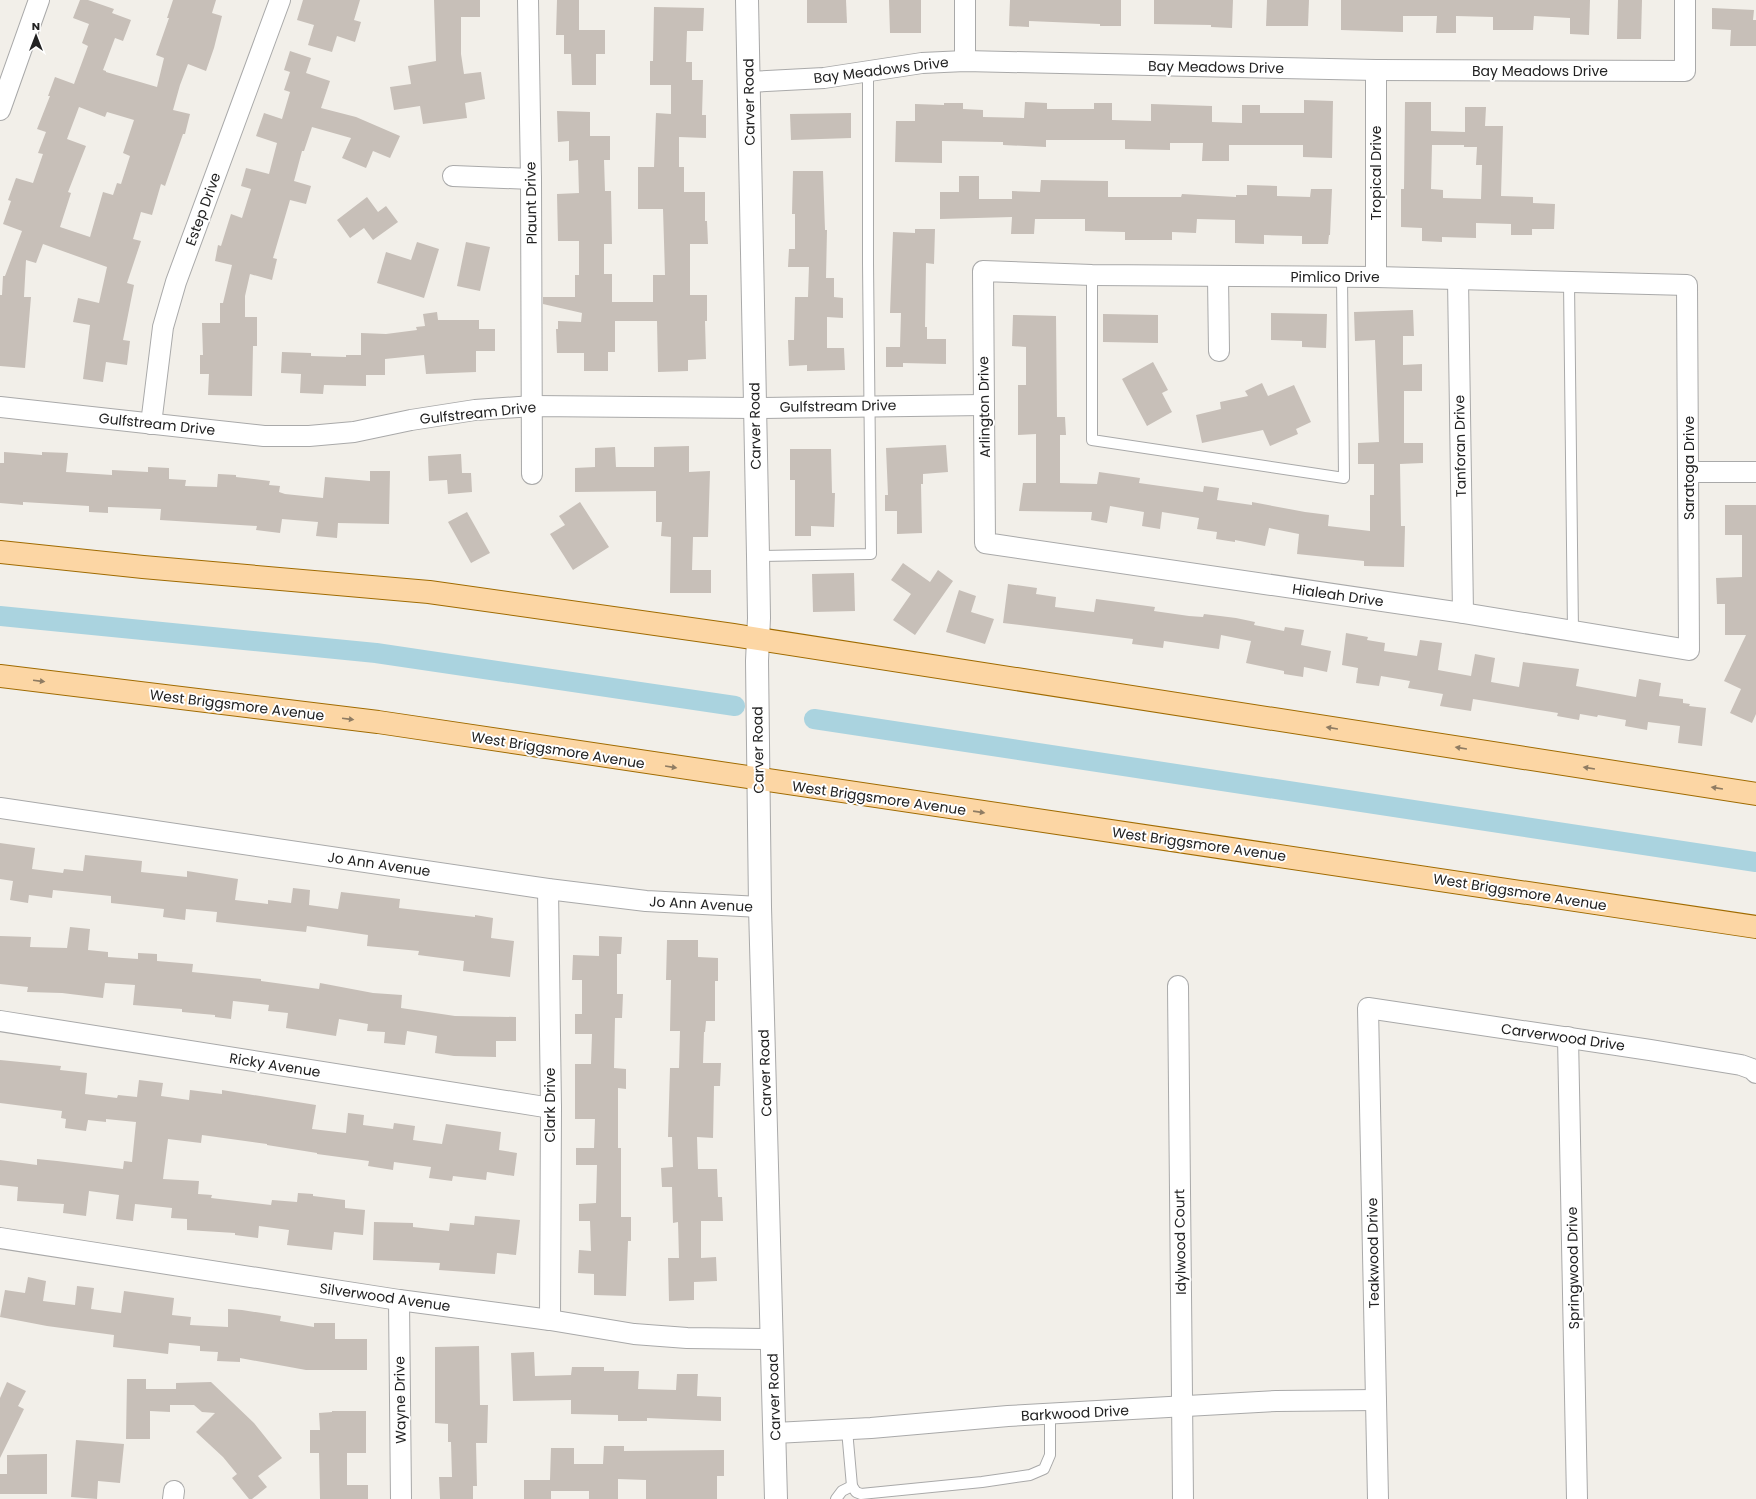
<svg xmlns="http://www.w3.org/2000/svg" width="1756" height="1499" font-family="Poppins,sans-serif">
<rect width="100%" height="100%" fill="#f2efe9"/>
<g fill="none" stroke-linecap="round" stroke-linejoin="round">
<g stroke="#aad3df" stroke-width="20">
<polyline points="0,616 376,653 735,706"/>
<polyline points="814,719 1756,862"/>
</g>
</g>
<g fill="#c7bfb8" fill-rule="evenodd">
<path d="M80,0H88L114,9L112,13L131,20L123,41L115,38L103,70L106,71V72L157,87L164,58L156,55L169,18H167L173,0H216L212,13L222,16L214,48L206,71L188,64L180,85L173,110L190,114L185,134H183L165,186L161,184L152,215L141,212L133,239L141,241L127,283L134,285L123,340L130,341L127,365L106,362L103,382L83,379L90,325L73,322L78,298L99,303L107,267L43,244L36,263L26,260L24,297H31L25,368L0,366V295H2L3,276H5L22,231L3,224L11,201L8,200L16,178L33,183L43,154L38,153L46,132L37,129L50,96H48L55,77L74,84L88,46L82,43L89,24L73,18ZM79,107L105,117L107,112L134,120L123,153L130,156L121,184L117,183L113,195L103,192L90,237L60,227L71,193L68,192L86,146L67,139Z"/>
<polygon points="303,0 360,0 354,20 361,22 355,42 337,36 332,52 308,45 314,25 297,20"/>
<polygon points="434,0 480,0 480,17 461,17 461,54 464,74 481,72 485,99 465,103 467,118 423,124 420,106 394,110 390,87 411,84 408,66 436,61"/>
<polygon points="557,0 579,0 579,30 605,30 605,54 596,54 596,85 572,85 571,54 564,54 564,35 556,35"/>
<polygon points="807,0 846,0 847,23 807,23"/>
<polygon points="889,0 921,0 921,33 890,33"/>
<polygon points="1010,0 1121,0 1121,26 1100,26 1100,24 1029,21 1029,27 1009,26"/>
<polygon points="1154,0 1233,0 1232,28 1211,27 1211,25 1154,24"/>
<polygon points="1267,0 1309,0 1308,26 1266,26"/>
<polygon points="1341,0 1590,0 1589,35 1570,34 1570,18 1534,16 1533,30 1493,30 1493,17 1456,16 1456,33 1436,33 1437,16 1403,16 1403,32 1341,30"/>
<polygon points="1618,0 1642,0 1641,39 1617,39"/>
<polygon points="654,7 704,8 703,31 687,31 686,62 692,62 692,80 703,80 702,115 706,115 706,138 679,137 679,167 684,167 684,192 705,192 705,221 707,221 708,244 690,244 690,295 707,295 707,321 705,321 706,359 688,360 688,371 658,372 657,321 615,321 615,352 608,352 608,371 584,371 584,353 557,353 556,329 558,329 558,321 581,322 582,313 543,304 543,297 575,297 575,275 579,275 579,241 558,241 557,194 579,193 578,160 569,161 569,141 558,142 557,111 590,112 590,136 610,136 610,160 604,160 605,191 611,191 612,244 604,244 604,274 612,274 612,302 653,302 653,275 665,275 663,209 638,209 638,167 654,167 656,113 671,114 671,85 650,85 650,61 653,61"/>
<polygon points="1712,8 1754,10 1753,20 1756,20 1756,46 1730,46 1731,30 1712,29"/>
<polygon points="290,51 311,58 306,73 330,81 321,108 356,117 400,136 390,158 373,151 366,168 342,158 351,138 312,127 304,151 302,151 294,181 311,186 306,204 290,200 273,258 277,259 272,280 250,274 245,296 245,317 257,317 257,346 253,346 252,396 208,395 209,374 200,374 200,355 203,355 202,323 220,323 220,303 223,303 232,265 215,261 218,245 221,246 231,214 242,218 251,189 241,186 246,168 269,174 277,143 256,136 264,113 282,119 290,92 284,90 290,72 284,70"/>
<polygon points="1304,100 1333,101 1332,158 1303,157 1303,145 1229,145 1229,161 1202,161 1203,143 1170,143 1170,150 1125,149 1125,140 1046,140 1046,147 1003,145 1003,142 942,141 942,163 895,162 896,121 915,121 915,104 944,105 944,103 963,103 963,109 983,110 983,117 1024,118 1025,102 1047,103 1047,109 1094,109 1094,103 1112,103 1112,120 1151,121 1151,104 1212,106 1212,122 1242,123 1242,105 1260,105 1260,113 1304,113"/>
<path d="M1405,102H1431V131L1465,132V107H1486L1485,126H1503L1501,196L1533,197V203L1555,204L1554,229H1532V235H1511V224L1476,223V238L1442,237V242L1422,241V228L1401,227V189H1404ZM1432,145H1464V147H1477L1476,165H1482L1481,199L1443,198V190L1431,189Z"/>
<polygon points="851,113 851,138 791,140 790,114"/>
<polygon points="793,171 823,171 825,230 827,230 826,278 834,278 834,297 843,298 843,318 827,317 827,348 844,348 845,370 807,371 807,365 789,366 788,340 794,340 795,297 808,297 809,267 788,267 789,249 795,249 795,214 792,214"/>
<polygon points="959,176 979,176 979,199 1012,199 1012,191 1040,192 1041,180 1108,181 1108,197 1181,197 1182,194 1236,197 1236,195 1247,195 1247,185 1277,186 1277,196 1310,197 1311,189 1332,189 1330,235 1329,235 1328,244 1302,244 1302,236 1264,235 1264,244 1235,243 1235,220 1197,219 1196,233 1172,232 1172,240 1125,240 1125,232 1085,231 1085,219 1035,219 1034,234 1011,234 1012,217 940,219 940,192 959,192"/>
<polygon points="367,197 378,212 386,206 398,222 373,240 364,228 350,238 337,220"/>
<polygon points="915,229 935,229 934,264 926,263 925,327 927,327 927,339 946,339 946,364 903,363 903,367 886,367 886,347 900,347 901,313 890,313 893,232 915,233"/>
<polygon points="417,242 439,249 424,298 377,283 386,252 411,260"/>
<polygon points="466,242 490,247 480,291 457,286"/>
<polygon points="1413,310 1414,336 1403,336 1403,365 1422,364 1422,391 1404,391 1404,443 1423,443 1423,463 1400,464 1401,526 1405,526 1404,567 1364,566 1364,561 1297,554 1299,534 1269,528 1265,546 1235,540 1235,542 1216,539 1217,532 1197,529 1199,518 1162,512 1160,529 1142,526 1144,512 1110,506 1107,523 1091,520 1092,512 1019,511 1023,483 1036,483 1036,434 1018,435 1018,385 1026,385 1026,347 1012,346 1013,315 1056,316 1057,417 1065,417 1066,435 1060,435 1060,483 1097,484 1099,472 1140,478 1139,483 1203,492 1204,486 1219,488 1217,500 1252,505 1252,502 1305,512 1329,515 1328,526 1370,531 1370,495 1374,495 1374,464 1358,464 1358,443 1379,442 1375,340 1355,341 1354,312"/>
<polygon points="437,312 438,320 479,320 479,329 495,329 495,351 476,351 476,372 426,374 424,355 385,359 385,375 366,375 366,386 324,385 323,394 300,393 301,374 281,373 282,352 311,353 311,356 346,357 346,355 361,355 361,333 386,334 417,330 416,327 425,326 423,314"/>
<polygon points="1271,313 1327,314 1326,348 1302,347 1302,341 1271,340"/>
<polygon points="1103,314 1158,315 1158,343 1103,342"/>
<polygon points="1153,362 1168,390 1162,393 1172,412 1147,426 1122,379"/>
<polygon points="1262,383 1268,396 1294,385 1311,422 1296,429 1298,434 1270,446 1263,430 1202,443 1196,415 1221,409 1220,402 1248,396 1245,391"/>
<polygon points="946,445 948,472 923,474 923,484 921,484 922,533 897,534 897,511 885,511 885,495 888,495 886,448"/>
<polygon points="689,446 689,472 710,471 708,537 693,537 692,570 711,570 711,593 670,593 671,537 661,536 662,522 656,522 656,491 575,492 575,468 595,467 595,448 615,447 616,467 654,467 654,447"/>
<polygon points="790,449 831,449 832,493 835,493 834,527 811,526 811,536 795,536 795,480 790,480"/>
<polygon points="4,452 42,455 42,452 68,453 66,472 112,475 112,470 148,472 148,467 169,468 169,479 186,480 185,486 217,487 218,474 236,475 236,477 270,481 269,485 280,486 279,492 285,494 323,498 325,477 370,481 370,471 390,471 389,524 338,523 337,538 316,536 318,522 282,519 280,533 256,530 257,526 160,520 161,509 108,507 108,513 89,512 89,506 23,502 23,505 0,503 0,463 4,463"/>
<polygon points="461,454 462,473 471,473 472,492 448,494 447,480 429,481 428,456"/>
<polygon points="580,502 609,547 573,570 550,534 565,525 559,516"/>
<polygon points="1725,505 1756,505 1756,714 1752,723 1730,713 1741,689 1724,681 1746,635 1725,635 1725,604 1717,604 1716,578 1742,577 1742,535 1725,535"/>
<polygon points="467,512 490,553 471,563 448,522"/>
<polygon points="903,563 930,582 938,570 953,581 915,635 893,620 911,594 891,580"/>
<polygon points="854,573 855,611 813,612 812,574"/>
<polygon points="1008,584 1037,588 1036,594 1056,597 1055,607 1094,612 1096,599 1155,607 1154,611 1189,616 1203,617 1204,614 1236,618 1255,622 1254,625 1284,631 1285,627 1304,630 1301,645 1331,651 1327,672 1304,667 1303,677 1284,674 1284,671 1246,663 1251,641 1221,635 1219,649 1164,641 1163,648 1132,644 1133,639 1003,623"/>
<polygon points="959,590 976,596 971,612 994,619 985,644 946,632"/>
<polygon points="1346,633 1368,637 1367,640 1385,643 1384,651 1417,656 1420,640 1442,643 1438,670 1471,676 1475,654 1495,658 1491,682 1519,687 1523,662 1579,669 1576,686 1636,697 1639,679 1661,683 1659,696 1683,699 1683,703 1690,704 1689,706 1706,708 1702,746 1678,743 1680,726 1648,722 1647,730 1625,726 1626,720 1598,715 1597,717 1580,714 1579,720 1557,716 1558,713 1473,699 1471,711 1440,706 1443,694 1408,688 1410,681 1381,676 1379,686 1356,683 1358,668 1342,665"/>
<polygon points="0,843 35,848 32,869 63,873 64,869 83,871 85,855 142,861 141,872 187,877 187,871 238,879 235,900 268,904 268,900 291,903 293,888 310,890 309,905 338,909 341,892 400,899 399,908 475,917 475,915 493,918 491,938 514,941 510,977 463,971 464,961 418,955 419,951 367,946 368,935 307,926 306,932 216,922 217,912 186,909 185,920 163,917 164,909 111,903 111,896 53,890 52,898 29,895 28,903 10,900 13,881 0,879"/>
<polygon points="70,927 90,929 88,950 108,952 108,957 138,959 138,953 157,954 157,961 193,964 192,972 261,979 261,981 319,989 320,983 373,993 402,995 401,1008 455,1016 516,1017 516,1041 496,1041 496,1057 454,1056 435,1053 437,1036 407,1031 405,1045 384,1043 385,1032 367,1031 368,1024 339,1019 336,1036 286,1028 288,1013 268,1011 269,1005 233,1001 231,1019 215,1017 215,1015 182,1012 182,1009 133,1005 135,985 105,983 103,998 62,993 27,992 28,987 0,984 0,936 31,937 30,947 67,948"/>
<polygon points="599,936 622,937 621,954 617,954 617,994 623,994 622,1018 615,1018 614,1068 626,1069 626,1089 618,1088 618,1148 621,1148 621,1217 631,1217 631,1241 628,1241 626,1296 594,1295 594,1274 578,1273 579,1250 591,1251 590,1221 579,1221 579,1204 596,1203 597,1165 576,1165 576,1148 594,1148 595,1119 575,1119 575,1064 591,1064 592,1034 575,1034 575,1014 582,1014 582,980 572,980 573,955 599,956"/>
<polygon points="667,940 698,940 698,957 718,958 718,981 715,981 715,1021 706,1021 705,1032 704,1032 703,1063 721,1063 720,1086 714,1086 713,1138 697,1137 698,1169 717,1169 718,1197 722,1197 723,1221 701,1221 701,1258 716,1257 717,1281 694,1282 694,1300 669,1301 668,1258 679,1258 678,1222 673,1223 672,1187 662,1187 661,1168 673,1167 672,1137 668,1137 670,1068 679,1068 680,1031 670,1031 671,980 666,980"/>
<polygon points="0,1060 61,1066 60,1070 87,1073 85,1094 117,1098 118,1095 137,1097 139,1080 163,1083 161,1096 189,1100 190,1090 222,1094 222,1090 316,1105 312,1129 346,1133 348,1113 364,1115 363,1125 393,1129 394,1123 415,1126 413,1140 442,1144 446,1124 501,1132 499,1150 517,1153 514,1176 487,1172 486,1180 453,1176 452,1181 429,1178 431,1167 394,1162 393,1170 368,1166 369,1161 317,1154 317,1153 267,1145 267,1144 202,1135 201,1143 168,1139 163,1179 199,1181 198,1194 212,1195 211,1198 271,1205 272,1200 297,1202 298,1193 313,1194 313,1196 345,1200 345,1208 365,1210 363,1235 334,1232 332,1250 287,1245 289,1230 259,1226 258,1238 235,1235 235,1233 187,1230 187,1219 171,1218 172,1208 135,1204 133,1221 116,1219 119,1195 89,1191 86,1216 63,1213 64,1204 17,1201 18,1187 0,1185 0,1160 37,1165 37,1159 57,1161 123,1169 124,1161 132,1162 136,1122 106,1119 106,1122 88,1120 86,1131 65,1128 66,1119 61,1118 62,1111 0,1103"/>
<polygon points="475,1216 520,1220 516,1255 497,1253 495,1274 439,1270 440,1263 373,1260 374,1222 413,1223 413,1227 449,1231 450,1223 474,1225"/>
<polygon points="28,1277 46,1281 43,1301 75,1305 77,1286 94,1288 91,1309 121,1313 124,1291 174,1298 172,1315 191,1317 190,1325 228,1327 228,1309 242,1310 281,1316 280,1321 314,1327 314,1323 335,1323 335,1339 367,1339 367,1370 306,1370 240,1358 240,1362 217,1361 218,1352 200,1351 200,1346 169,1343 168,1354 113,1347 114,1335 47,1326 0,1317 5,1290 25,1293"/>
<polygon points="479,1346 480,1405 488,1405 487,1443 476,1443 477,1486 473,1486 473,1499 440,1499 439,1477 452,1477 451,1442 448,1442 448,1424 435,1423 435,1347"/>
<polygon points="534,1352 535,1376 571,1375 572,1367 604,1367 604,1371 639,1371 638,1389 676,1390 677,1374 698,1374 697,1396 721,1397 721,1421 647,1418 647,1421 618,1421 618,1415 571,1414 571,1400 513,1401 511,1353"/>
<polygon points="127,1379 146,1379 146,1389 176,1389 176,1383 211,1382 254,1423 282,1458 258,1476 267,1487 252,1499 249,1499 232,1478 237,1474 223,1457 196,1432 215,1413 202,1412 194,1405 170,1405 170,1412 150,1411 150,1439 126,1439"/>
<polygon points="7,1382 26,1391 18,1406 24,1409 0,1458 0,1398"/>
<polygon points="332,1411 366,1411 366,1453 347,1453 347,1485 368,1485 368,1499 320,1499 319,1453 310,1453 310,1430 320,1430 319,1413 332,1412"/>
<polygon points="76,1440 124,1444 120,1483 98,1481 97,1499 71,1497"/>
<polygon points="604,1446 624,1446 624,1451 724,1450 724,1476 717,1476 717,1499 646,1499 646,1480 618,1479 618,1499 589,1499 589,1491 551,1491 551,1499 524,1499 524,1480 550,1480 551,1448 574,1448 574,1464 603,1464"/>
<polygon points="47,1454 47,1494 0,1494 0,1474 7,1474 7,1455"/>
</g>
<g fill="none" stroke-linecap="round" stroke-linejoin="round">
<g stroke="#a9a9a9" stroke-width="12">
<g id="service">
<polyline points="1092,275 1092,440 1344,478 1342,277"/>
<polyline points="1569,282 1573,632"/>
<polyline points="758,556 871,554 868,263 868,72"/>
<polyline points="847,1430 852,1486 856,1492 861,1494 982,1482 1030,1475 1044,1469 1050,1455 1050,1414"/>
<polyline points="836,1499 842,1491 852,1486"/>
</g>
</g>
<g stroke="#a9a9a9" stroke-width="22">
<g id="minor">
<polyline points="528,0 531,179 532,474"/>
<polyline points="965,0 965,61"/>
<polyline points="748,82 824,78 922,63 965,61 1376,70 1685,71 1685,0"/>
<polyline points="0,110 39,0"/>
<polyline points="453,176 531,179"/>
<polygon points="983,271 1092,275 1376,277 1687,285 1689,650 1463,613 985,543"/>
<polyline points="1218,277 1219,351"/>
<polyline points="1376,277 1376,70"/>
<polyline points="1458,279 1463,613"/>
<polyline points="0,407 264,436 309,436 354,432 411,420 475,410 533,406 754,408 984,405"/>
<polyline points="151,424 163,327 176,282 280,0"/>
<polyline points="1689,472 1756,472"/>
<polyline points="0,808 548,889 646,901 760,907"/>
<polyline points="548,889 551,1108 550,1320"/>
<polyline points="1178,986 1183,1499"/>
<polyline points="0,1021 551,1108"/>
<polyline points="1568,1037 1577,1499"/>
<polyline points="0,1238 399,1300 550,1320 634,1334 687,1338 772,1339"/>
<polyline points="399,1300 401,1499"/>
<polyline points="775,1433 871,1428 1008,1416 1276,1401 1376,1400"/>
<polyline points="173,1499 174,1491"/>
<polyline points="1378,1499 1368,1008 1650,1050 1741,1065 1752,1069 1756,1073"/>
</g>
</g>
<g stroke="#a9a9a9" stroke-width="24">
<polyline id="tertiary" points="747,0 758,556 759,618 757,661 760,907 776,1499"/>
</g>
<g stroke="#a06b00" stroke-width="24">
<g id="primary">
<polyline points="0,552 143,567 429,592 733,635 1756,794"/>
<polyline points="0,676 378,722 1756,927"/>
</g>
</g>
<use href="#service" stroke="#fff" stroke-width="10"/>
<use href="#minor" stroke="#fff" stroke-width="20"/>
<use href="#tertiary" stroke="#fff" stroke-width="22"/>
<use href="#primary" stroke="#fcd6a4" stroke-width="22"/>
</g>
<defs><path id="oneway-solid" d="M-6-.8H1V-3.2L6.5 0L1 3.2V.8H-6Z"/></defs>
<g fill="#8f7c63">
<use href="#oneway-solid" transform="translate(39 681) rotate(7)"/>
<use href="#oneway-solid" transform="translate(348 719) rotate(7)"/>
<use href="#oneway-solid" transform="translate(1332 728) rotate(-171)"/>
<use href="#oneway-solid" transform="translate(1461 748) rotate(-171)"/>
<use href="#oneway-solid" transform="translate(671 767) rotate(9)"/>
<use href="#oneway-solid" transform="translate(1589 768) rotate(-171)"/>
<use href="#oneway-solid" transform="translate(1717 788) rotate(-171)"/>
<use href="#oneway-solid" transform="translate(979 812) rotate(8)"/>
</g>
<g text-anchor="middle" stroke-width="4" stroke-linejoin="round" paint-order="stroke">
<g font-size="14" fill="#222" stroke="#fff">
<text transform="translate(1216 67) rotate(1)" y="5">Bay Meadows Drive</text>
<text transform="translate(881 70) rotate(-7)" y="5">Bay Meadows Drive</text>
<text x="1540" y="76">Bay Meadows Drive</text>
<text transform="translate(749 102) rotate(-91)" y="5">Carver Road</text>
<text transform="translate(1376 173) rotate(-90)" y="5">Tropical Drive</text>
<text transform="translate(531 203) rotate(-91)" y="5">Plaunt Drive</text>
<text transform="translate(203 209) rotate(-70)" y="5">Estep Drive</text>
<text x="1335" y="282">Pimlico Drive</text>
<text transform="translate(838 406) rotate(-1)" y="5">Gulfstream Drive</text>
<text transform="translate(984 407) rotate(-91)" y="5">Arlington Drive</text>
<text transform="translate(478 413) rotate(-6)" y="5">Gulfstream Drive</text>
<text transform="translate(157 424) rotate(6)" y="5">Gulfstream Drive</text>
<text transform="translate(755 426) rotate(-91)" y="5">Carver Road</text>
<text transform="translate(1460 446) rotate(-91)" y="5">Tanforan Drive</text>
<text transform="translate(1689 468) rotate(-90)" y="5">Saratoga Drive</text>
<text transform="translate(1338 595) rotate(8)" y="5">Hialeah Drive</text>
<text transform="translate(237 705) rotate(7)" y="5">West Briggsmore Avenue</text>
<text transform="translate(558 750) rotate(9)" y="5">West Briggsmore Avenue</text>
<text transform="translate(758 750) rotate(-91)" y="5">Carver Road</text>
<text transform="translate(879 798) rotate(8)" y="5">West Briggsmore Avenue</text>
<text transform="translate(1199 844) rotate(8)" y="5">West Briggsmore Avenue</text>
<text transform="translate(379 864) rotate(8)" y="5">Jo Ann Avenue</text>
<text transform="translate(1520 892) rotate(9)" y="5">West Briggsmore Avenue</text>
<text transform="translate(701 904) rotate(3)" y="5">Jo Ann Avenue</text>
<text transform="translate(1563 1037) rotate(8)" y="5">Carverwood Drive</text>
<text transform="translate(275 1065) rotate(9)" y="5">Ricky Avenue</text>
<text transform="translate(765 1073) rotate(-92)" y="5">Carver Road</text>
<text transform="translate(550 1105) rotate(-90)" y="5">Clark Drive</text>
<text transform="translate(1180 1242) rotate(-91)" y="5">Idylwood Court</text>
<text transform="translate(1373 1253) rotate(-91)" y="5">Teakwood Drive</text>
<text transform="translate(1573 1268) rotate(-91)" y="5">Springwood Drive</text>
<text transform="translate(385 1297) rotate(8)" y="5">Silverwood Avenue</text>
<text transform="translate(774 1397) rotate(-92)" y="5">Carver Road</text>
<text transform="translate(400 1400) rotate(-91)" y="5">Wayne Drive</text>
<text transform="translate(1075 1413) rotate(-3)" y="5">Barkwood Drive</text>
</g>
</g>
<g transform="translate(36 36)" stroke="#ffffff" stroke-width="3" paint-order="stroke">
<path d="M0-3L7 15L0 10L-7 15Z" fill="#222222"/>
<text y="-6" font-size="11" font-weight="bold" text-anchor="middle" fill="#222222">N</text>
</g>
</svg>
